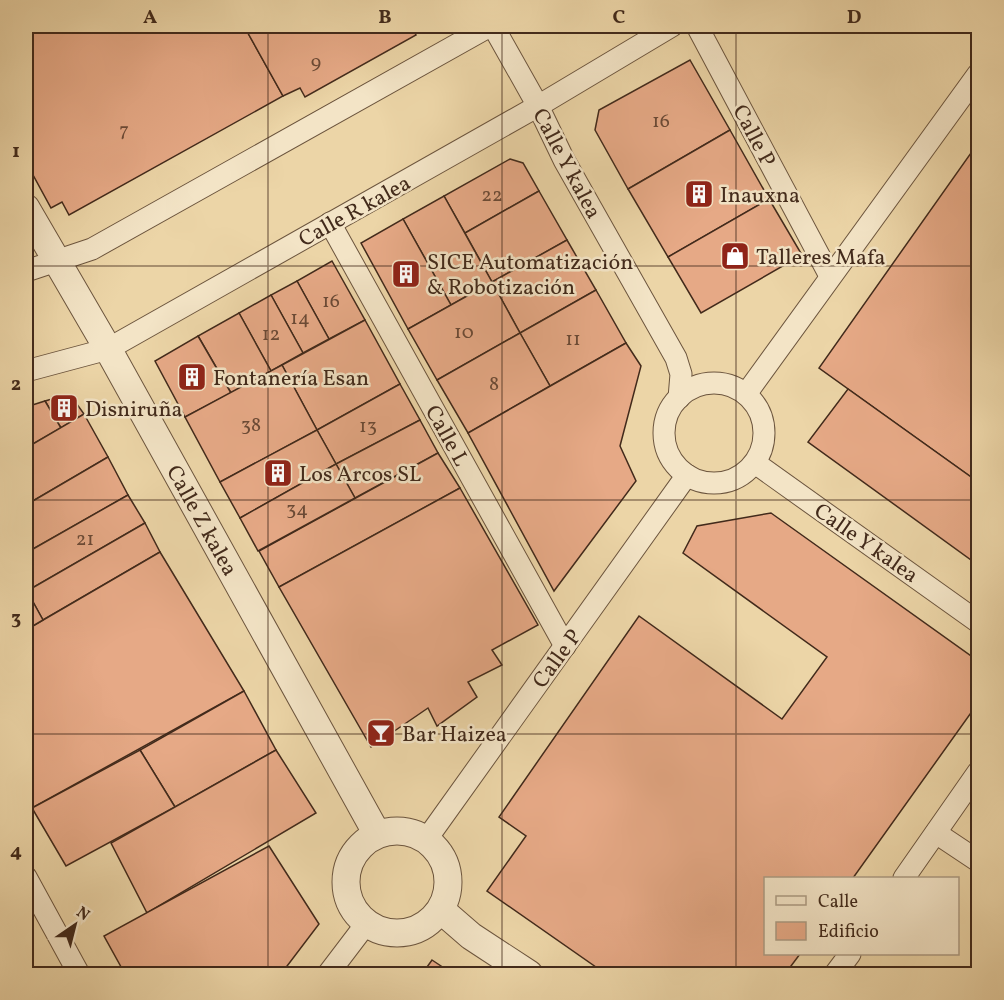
<svg xmlns="http://www.w3.org/2000/svg" width="1004" height="1000" font-family="Vollkorn,serif">
<rect width="100%" height="100%" fill="#ecd5a7"/>
<filter id="stains"><feTurbulence type="fractalNoise" baseFrequency=".00333" numOctaves="4"/><feColorMatrix values="0 0 0 0 .2 0 0 0 0 .09 0 0 0 0 .02 0 0 0 .5 -.17"/></filter>
<radialGradient id="worn" r=".72"><stop offset=".6" stop-color="#630" stop-opacity="0"/><stop offset="1" stop-color="#630" stop-opacity=".3"/></radialGradient>
<g fill="#e6a986" stroke="#422a1b" stroke-width="1.5">
<polygon points="26,26 244,26 283,96 69,215 62,202 51,208 26,162"/>
<polygon points="244,26 411,26 416,35 305,97 300,88 283,96"/>
<polygon points="690,60 730,130 628,189 595,130 599,110"/>
<polygon points="730,130 769,199 668,257 628,189"/>
<polygon points="978,143 978,482 819,368"/>
<polygon points="510,159 523,163 539,191 465,233 444,196"/>
<polygon points="539,191 567,240 492,282 465,233"/>
<polygon points="444,196 492,282 451,305 403,219"/>
<polygon points="769,199 802,255 701,313 668,257"/>
<polygon points="403,219 451,305 408,329 361,243"/>
<polygon points="567,240 596,290 520,333 492,282"/>
<polygon points="332,261 365,320 329,339 297,281"/>
<polygon points="297,281 329,339 303,353 271,295"/>
<polygon points="492,282 520,333 437,380 408,329"/>
<polygon points="596,290 626,343 550,386 520,333"/>
<polygon points="271,295 303,353 271,371 239,313"/>
<polygon points="239,313 271,371 231,393 198,336"/>
<polygon points="365,320 400,384 317,430 282,365"/>
<polygon points="520,333 550,386 468,433 437,380"/>
<polygon points="198,336 231,393 185,417 155,361"/>
<polygon points="626,343 641,366 620,446 636,481 554,591 468,433"/>
<polygon points="282,365 317,430 220,482 185,417"/>
<polygon points="400,384 420,420 336,464 317,430"/>
<polygon points="848,389 978,482 978,565 808,442"/>
<polygon points="66,395 74,400 84,414 61,428 45,401"/>
<polygon points="45,401 61,428 26,448 26,407"/>
<polygon points="84,414 108,457 26,505 26,448"/>
<polygon points="420,420 438,453 355,498 336,464"/>
<polygon points="317,430 336,464 240,518 220,482"/>
<polygon points="438,453 460,488 279,587 259,551"/>
<polygon points="108,457 128,495 26,553 26,505"/>
<polygon points="336,464 355,498 258,551 240,518"/>
<polygon points="460,488 538,625 492,650 502,665 468,682 477,697 437,726 428,708 371,747 279,587"/>
<polygon points="128,495 145,523 27,591 26,553"/>
<polygon points="771,513 978,661 978,703 853,878 766,878 766,954 800,954 785,974 606,974 487,891 526,836 499,817 639,616 782,719 827,657 683,553 697,526"/>
<polygon points="145,523 160,552 43,620 27,591"/>
<polygon points="160,552 244,691 32,808 26,797 26,630"/>
<polygon points="27,591 43,620 26,630 26,592"/>
<polygon points="244,691 276,750 175,807 140,750"/>
<polygon points="140,750 175,807 66,866 32,808"/>
<polygon points="276,750 316,813 147,913 111,843"/>
<polygon points="269,846 319,924 281,974 125,974 104,936"/>
<polygon points="432,960 453,974 422,974"/>
</g>
<g fill="none" stroke-linecap="round" stroke-linejoin="round">
<g stroke="#6c553e" stroke-width="23">
<g id="minor">
<polyline points="493,26 538,106 564,160 676,358 681,374 679,398"/>
<polyline points="697,26 830,276"/>
<polyline points="330,223 565,646"/>
<polyline points="26,271 92,249 490,26"/>
<polyline points="26,371 108,349 538,106 672,26"/>
<circle cx="714" cy="433" r="50"/>
<polyline points="746,394 978,74"/>
<polyline points="755,463 978,622"/>
<polyline points="936,833 978,861"/>
<polyline points="426,840 687,475"/>
<polyline points="26,877 79,974"/>
<polyline points="904,878 978,772"/>
<polyline points="328,974 366,924"/>
<polyline points="835,974 850,954"/>
</g>
</g>
<g stroke="#6c553e" stroke-width="29">
<g id="tertiary">
<polyline points="26,208 108,349 377,834"/>
<circle cx="397" cy="882" r="51"/>
<polyline points="441,910 471,936 529,974"/>
</g>
</g>
<use href="#minor" stroke="#f3e4c6" stroke-width="21"/>
<use href="#tertiary" stroke="#f3e4c6" stroke-width="27"/>
</g>
<path fill="none" stroke="#422a1b" stroke-width="1.5" stroke-opacity="0.55" d="M268,26V974M502,26V974M736,26V974M26,266H978M26,500H978M26,734H978"/>
<defs>
<g id="building-square" transform="scale(1.5)"><rect x="-9" y="-9" width="18" height="18" rx="4" fill="#8f2418" stroke="#f3e4c6"/><path d="M-4-6H4V6H1V3H-1V6H-4ZM-2.5-4.3h1.7v1.8h-1.7ZM.8-4.3h1.7v1.8H.8ZM-2.5-1h1.7V.8h-1.7ZM.8-1h1.7V.8H.8Z" fill="#fff"/></g>
<g id="shop-square" transform="scale(1.5)"><rect x="-9" y="-9" width="18" height="18" rx="4" fill="#8f2418" stroke="#f3e4c6"/><path d="M-5-2.5h2.3a2.7 3.5 0 0 1 5.4 0H5L5.5 6h-11ZM-1.5-2.5h3a1.5 2.3 0 0 0-3 0Z" fill="#fff"/></g>
<g id="bar-square" transform="scale(1.5)"><rect x="-9" y="-9" width="18" height="18" rx="4" fill="#8f2418" stroke="#f3e4c6"/><path d="M-6-5H6L.8 .8V4.5H3.5V6h-7V4.5H-.8V.8Z" fill="#fff"/></g>
</defs>
<g fill-rule="evenodd">
<use href="#building-square" x="699" y="194"/>
<use href="#shop-square" x="735" y="256"/>
<use href="#building-square" x="406" y="274"/>
<use href="#building-square" x="192" y="377"/>
<use href="#building-square" x="64" y="408"/>
<use href="#building-square" x="278" y="473"/>
<use href="#bar-square" x="381" y="733"/>
</g>
<g text-anchor="middle" stroke-width="5" stroke-linejoin="round" paint-order="stroke">
<g font-size="20" fill="#6b4a36">
<text x="316" y="68">9</text>
<text x="661" y="127">16</text>
<text x="124" y="136">7</text>
<text x="492" y="201">22</text>
<text x="331" y="307">16</text>
<text x="300" y="324">14</text>
<text x="464" y="338">10</text>
<text x="271" y="340">12</text>
<text x="573" y="345">11</text>
<text x="494" y="390">8</text>
<text x="251" y="431">38</text>
<text x="368" y="432">13</text>
<text x="297" y="515">34</text>
<text x="85" y="545">21</text>
</g>
<g font-size="22" fill="#422a1b" stroke="#f3e4c6">
<text transform="translate(755 135) rotate(62)" y="8">Calle P</text>
<text transform="translate(568 163) rotate(62)" y="8">Calle Y kalea</text>
<text transform="translate(354 210) rotate(-29)" y="8">Calle R kalea</text>
<text transform="translate(448 435) rotate(61)" y="8">Calle L</text>
<text transform="translate(203 520) rotate(61)" y="8">Calle Z kalea</text>
<text transform="translate(867 542) rotate(35)" y="8">Calle Y kalea</text>
<text transform="translate(556 658) rotate(-54)" y="8">Calle P</text>
</g>
<g font-size="22" fill="#422a1b" stroke="#f3e4c6" text-anchor="start">
<text x="720" y="202">Inauxna</text>
<text x="756" y="264">Talleres Mafa</text>
<text x="427" y="269">SICE Automatización<tspan x="427" dy="25">&amp; Robotización</tspan></text>
<text x="213" y="385">Fontanería Esan</text>
<text x="85" y="416">Disniruña</text>
<text x="299" y="481">Los Arcos SL</text>
<text x="402" y="741">Bar Haizea</text>
</g>
</g>
<rect width="1004" height="1000" fill="none" stroke="#ecd5a7" stroke-width="66"/>
<rect x="764" y="877" width="195" height="78" fill="#f3e4c6" stroke="#ac9a82" stroke-width="1.5"/>
<rect x="776" y="896" width="30" height="9" fill="#f3e4c6" stroke="#ac9a82" stroke-width="1.5"/>
<text x="818" y="907" font-size="18" fill="#422a1b">Calle</text>
<rect x="776" y="922" width="30" height="18" fill="#e6a986" stroke="#ac9a82" stroke-width="1.5"/>
<text x="818" y="937" font-size="18" fill="#422a1b">Edificio</text>
<g transform="translate(75 925) rotate(35)" stroke="#f3e4c6" stroke-width="4.5" paint-order="stroke">
<path d="M0-4.5L10 22L0 15L-10 22Z" fill="#422a1b"/>
<text y="-9" font-size="16" font-weight="bold" text-anchor="middle" fill="#422a1b">N</text>
</g>
<rect x="33" y="33" width="938" height="934" fill="none" stroke="#422a1b" stroke-width="2"/>
<g font-size="20" text-anchor="middle" font-weight="bold" fill="#422a1b">
<text x="150" y="23">A</text>
<text x="385" y="23">B</text>
<text x="619" y="23">C</text>
<text x="854" y="23">D</text>
<text x="16" y="157">1</text>
<text x="16" y="390">2</text>
<text x="16" y="624">3</text>
<text x="16" y="857">4</text>
</g>
<rect width="100%" height="100%" filter="url(#stains)"/>
<rect width="100%" height="100%" fill="url(#worn)"/>
</svg>
